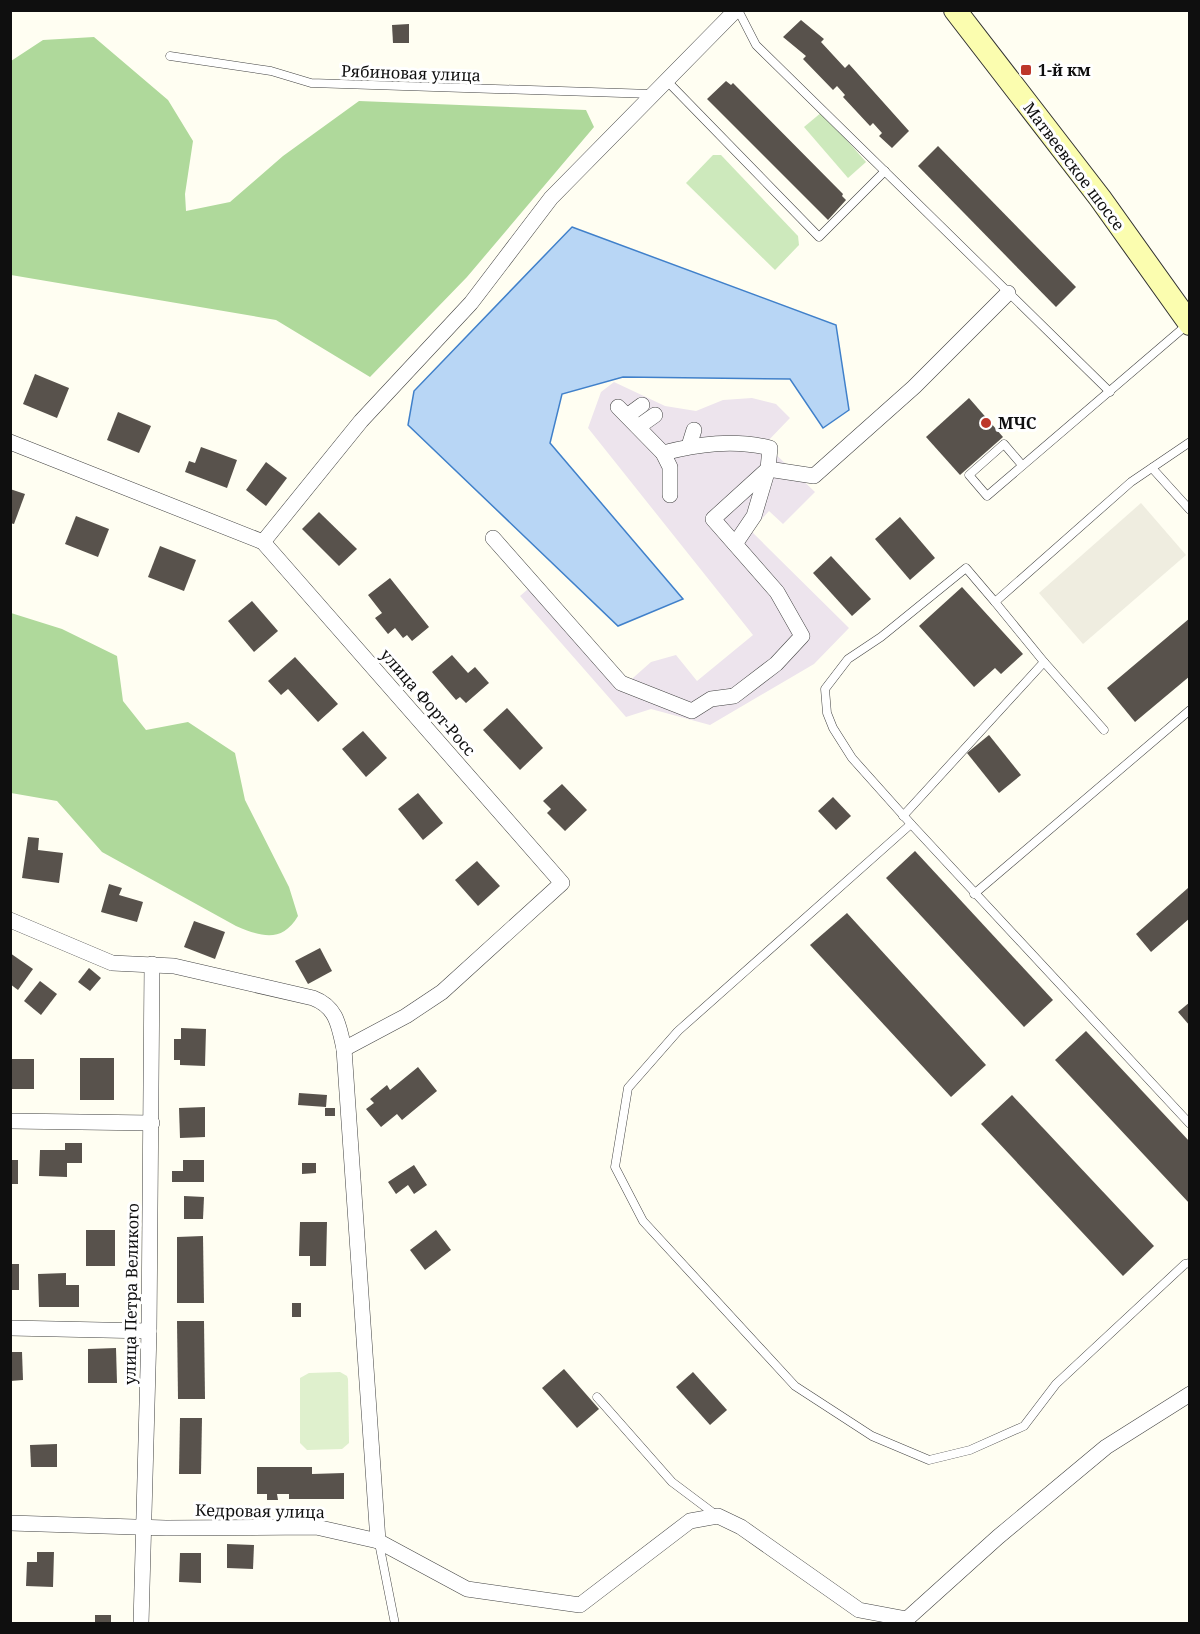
<svg xmlns="http://www.w3.org/2000/svg" width="1200" height="1634" font-family="'Noto Serif',serif">
<rect width="100%" height="100%" fill="#fffef2"/>
<polygon fill="#ede4ed" points="614,382 665,406 696,411 723,400 752,398 776,404 790,418 765,444 815,492 783,524 769,511 751,531 849,628 814,664 710,725 651,709 626,717 520,596 535,583 625,685 651,662 676,655 697,681 753,635 588,428 601,392"/>
<g fill="#cde9bc">
<polygon points="822,112 866,162 848,178 804,127"/>
<polygon points="713,155 721,155 798,236 799,245 775,270 686,183"/>
</g>
<g fill="#afd99b">
<polygon points="94,37 168,100 193,141 185,194 186,211 230,202 283,156 359,101 586,110 594,127 467,277 370,377 276,320 11,275 11,61 43,40"/>
<path d="M11,613L62,629L117,656L123,701L146,730L188,722L235,753L245,800L289,887L298,916C282,943 262,937 236,926L102,852L57,801L11,793Z"/>
</g>
<polygon fill="#dff0cd" points="340,1372 347,1376 348,1379 349,1443 342,1449 307,1450 300,1443 300,1378 309,1373"/>
<polygon fill="#efede0" points="1141,503 1186,555 1083,644 1039,593"/>
<polygon fill="#b8d6f5" stroke="#4080ca" stroke-width="1.5" points="572,227 836,325 849,410 823,428 790,379 623,377 562,394 550,443 683,599 618,626 408,425 414,391"/>
<g fill="#58524c">
<polygon points="801,20 824,39 821,42 845,68 849,64 909,131 892,148 879,136 882,133 873,123 870,126 843,97 845,95 837,86 833,90 803,59 806,56 783,37"/>
<polygon points="409,24 409,43 393,43 392,25"/>
<polygon points="726,81 731,85 733,83 843,194 842,196 846,200 828,220 707,99"/>
<polygon points="938,146 1076,287 1056,307 918,166"/>
<polygon points="35,374 69,388 57,418 23,404"/>
<polygon points="969,398 1003,437 960,475 926,437"/>
<polygon points="118,412 151,426 139,453 107,440"/>
<polygon points="201,447 237,460 227,488 185,472 189,461 195,463"/>
<polygon points="266,462 287,478 266,506 246,490"/>
<polygon points="10,489 25,494 14,524 10,523"/>
<polygon points="319,512 357,549 339,566 302,529"/>
<polygon points="76,516 109,529 98,557 65,544"/>
<polygon points="900,517 935,558 910,580 875,539"/>
<polygon points="160,546 196,560 184,591 148,577"/>
<polygon points="831,556 871,599 852,616 813,573"/>
<polygon points="390,578 429,627 412,641 407,635 403,638 395,628 388,634 375,618 382,613 368,595"/>
<polygon points="962,587 1023,654 1001,674 995,668 974,687 919,626"/>
<polygon points="252,601 278,631 254,652 228,621"/>
<polygon points="1190,618 1190,676 1135,722 1107,688"/>
<polygon points="452,655 468,673 475,667 489,683 466,703 460,697 456,700 432,672"/>
<polygon points="295,657 338,704 318,722 288,689 281,695 268,681"/>
<polygon points="507,708 543,748 520,770 483,730"/>
<polygon points="363,731 387,758 366,777 342,749"/>
<polygon points="989,735 1021,775 999,793 967,753"/>
<polygon points="562,784 587,810 565,831 547,813 551,809 543,801"/>
<polygon points="418,793 443,823 423,840 398,809"/>
<polygon points="833,797 851,816 836,830 818,811"/>
<polygon points="28,837 39,838 38,850 63,853 59,883 22,878"/>
<polygon points="915,851 1053,1000 1024,1027 886,878"/>
<polygon points="477,861 500,886 478,906 455,880"/>
<polygon points="109,884 122,888 119,895 143,902 137,922 101,912"/>
<polygon points="1188,888 1190,918 1151,952 1136,934"/>
<polygon points="847,913 986,1065 951,1097 810,945"/>
<polygon points="194,921 225,932 215,959 184,947"/>
<polygon points="320,948 332,971 308,984 295,961"/>
<polygon points="10,953 33,969 18,990 10,984"/>
<polygon points="89,968 101,978 90,991 78,982"/>
<polygon points="40,981 57,994 41,1015 24,1001"/>
<polygon points="1190,1002 1190,1026 1178,1012"/>
<polygon points="181,1028 206,1029 205,1066 180,1065 180,1060 174,1060 174,1039 181,1039"/>
<polygon points="1086,1031 1190,1142 1190,1204 1055,1060"/>
<rect x="80" y="1058" width="34" height="42"/>
<rect x="10" y="1059" width="24" height="30"/>
<polygon points="418,1067 437,1091 402,1120 397,1114 381,1127 366,1109 374,1103 370,1099 387,1085 390,1090"/>
<polygon points="299,1093 327,1095 326,1107 298,1105"/>
<polygon points="1012,1095 1154,1246 1123,1276 981,1124"/>
<polygon points="205,1107 205,1137 180,1138 179,1108"/>
<rect x="325" y="1108" width="10" height="8"/>
<polygon points="65,1143 82,1143 82,1163 67,1163 67,1177 39,1176 40,1150 65,1150"/>
<rect x="10" y="1160" width="8" height="24"/>
<polygon points="183,1160 204,1160 204,1182 172,1182 172,1171 183,1171"/>
<polygon points="302,1163 316,1163 316,1173 302,1174"/>
<polygon points="414,1165 427,1185 414,1194 408,1185 396,1194 388,1182"/>
<polygon points="184,1196 204,1197 203,1219 184,1219"/>
<polygon points="300,1222 327,1222 326,1266 310,1266 310,1256 299,1256"/>
<rect x="86" y="1230" width="29" height="36"/>
<polygon points="436,1230 451,1250 425,1270 410,1250"/>
<polygon points="203,1236 204,1303 177,1303 177,1237"/>
<rect x="10" y="1264" width="9" height="26"/>
<polygon points="66,1273 66,1285 79,1285 79,1307 39,1307 38,1274"/>
<rect x="292" y="1303" width="9" height="14"/>
<polygon points="177,1321 204,1321 205,1399 178,1399"/>
<polygon points="116,1348 117,1383 88,1383 88,1349"/>
<polygon points="10,1352 22,1352 23,1380 10,1381"/>
<polygon points="564,1369 599,1409 577,1428 542,1388"/>
<polygon points="693,1372 727,1410 710,1425 676,1387"/>
<polygon points="180,1418 202,1418 201,1474 179,1474"/>
<polygon points="57,1444 57,1467 31,1467 30,1445"/>
<polygon points="257,1467 312,1467 312,1474 344,1473 344,1499 289,1499 289,1494 277,1494 278,1500 267,1500 267,1494 257,1494"/>
<polygon points="227,1544 254,1545 253,1569 227,1568"/>
<polygon points="37,1552 54,1552 53,1587 26,1586 27,1562 37,1562"/>
<polygon points="180,1553 201,1553 201,1583 179,1582"/>
<rect x="95" y="1615" width="16" height="9"/>
</g>
<g fill="none" stroke-linecap="round" stroke-linejoin="round">
<g stroke="#424242" stroke-width="9">
<g id="lane">
<polyline points="738,10 756,45 1110,392"/>
<polyline points="170,56 271,71 311,83 652,94"/>
<polyline points="667,81 819,237 885,171"/>
<polyline points="1190,442 1131,482 995,602 966,568 881,637 848,659 825,689 827,713 833,728 852,758 911,824 678,1031 628,1088 615,1167 643,1221 795,1386 872,1436 929,1460 970,1450 1024,1426 1056,1384 1185,1264 1190,1263"/>
<polyline points="1022,465 1004,444 969,475 987,496 1188,324"/>
<polyline points="1152,468 1190,510"/>
<polyline points="1044,662 1104,730"/>
<polyline points="903,816 1044,662 995,602"/>
<polyline points="911,824 1190,1124"/>
<polyline points="974,894 1190,710"/>
<polyline points="597,1397 672,1482 716,1515"/>
<polyline points="379,1543 395,1624"/>
</g>
</g>
<g stroke="#424242" stroke-width="16">
<g id="street">
<path d="M618,407L663,453C698,444 734,439 770,448L768,469L814,476L914,387L1008,293"/>
<polyline points="627,416 642,405"/>
<polyline points="638,427 655,415"/>
<polyline points="10,442 263,542 562,883 442,992 406,1016 344,1049"/>
<polyline points="689,446 694,430"/>
<polyline points="663,453 670,467 670,495"/>
<polyline points="493,538 621,683 692,711 711,699 734,696 776,664 802,636 777,592 713,519 768,469"/>
<polyline points="263,542 361,421 471,303 551,198 736,10"/>
<polyline points="735,544 754,516 768,469"/>
<path d="M10,920L112,963L174,966L313,998C337,1007 339,1026 344,1049L378,1541"/>
<polyline points="10,1121 152,1123"/>
<polyline points="10,1328 149,1331"/>
<polyline points="10,1523 166,1528 316,1527 378,1541 467,1589 580,1605 690,1521 718,1516 741,1527 859,1610 907,1619 998,1537 1106,1447 1190,1394"/>
<polyline points="141,1624 149,1331 152,964"/>
</g>
</g>
<g stroke="#313131" stroke-width="24">
<polyline id="secondary" points="955,10 1100,198 1190,324"/>
</g>
<use href="#lane" stroke="#fff" stroke-width="8"/>
<use href="#street" stroke="#fff" stroke-width="15"/>
<use href="#secondary" stroke="#fbfdaf" stroke-width="22"/>
</g>
<g fill="#bd372a" stroke="#fff" stroke-width="2">
<rect x="1020" y="64" width="12" height="12" rx="3"/>
<circle cx="986" cy="423" r="6"/>
</g>
<g text-anchor="middle" stroke-width="6" stroke-linejoin="round" paint-order="stroke">
<g font-size="16" font-weight="bold" fill="#0f0f0f" stroke="#fff" text-anchor="start">
<text x="1038" y="76">1-й км</text>
<text x="998" y="429">МЧС</text>
</g>
<g font-size="16" fill="#0f0f0f" stroke="#fff">
<text transform="translate(411 73) rotate(2)" y="6">Рябиновая улица</text>
<text transform="translate(1074 166) rotate(53)" y="6">Матвеевское шоссе</text>
<text transform="translate(428 702) rotate(49)" y="6">улица Форт-Росс</text>
<text transform="translate(131 1294) rotate(-89)" y="6">улица Петра Великого</text>
<text transform="translate(260 1511) rotate(1)" y="6">Кедровая улица</text>
</g>
</g>
<rect width="1200" height="1634" fill="none" stroke="#0f0f0f" stroke-width="24"/>
</svg>
